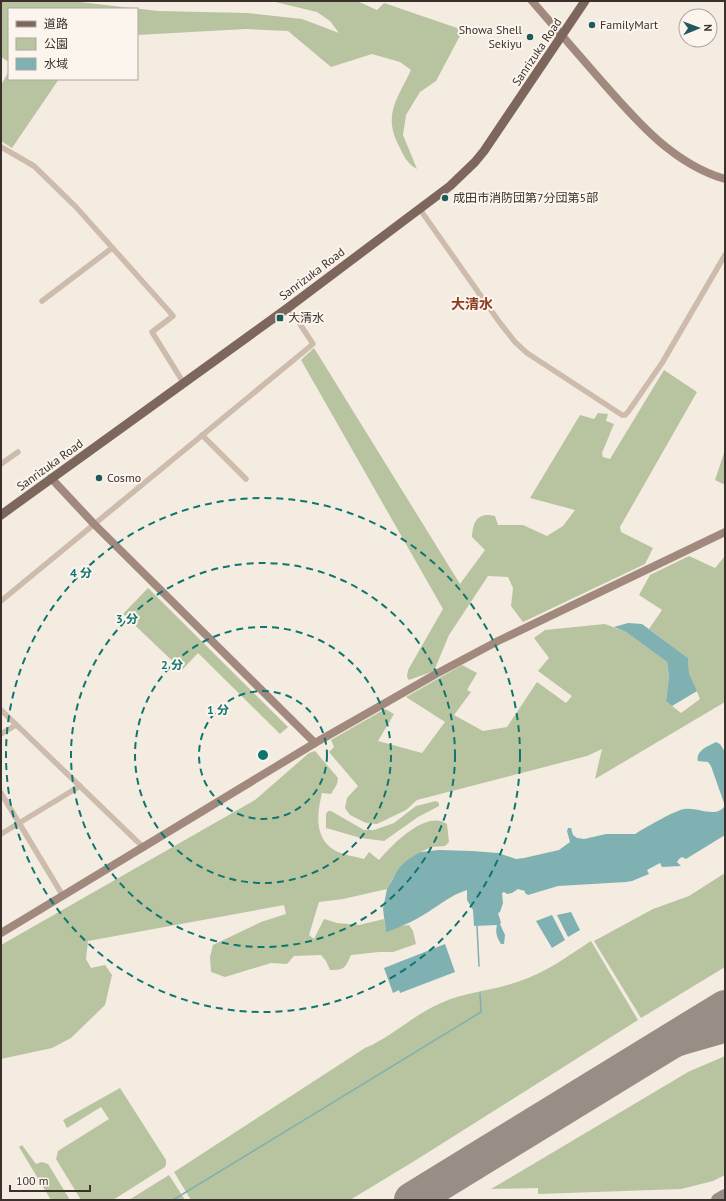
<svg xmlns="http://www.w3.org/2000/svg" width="726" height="1201" font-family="'PT Sans','Noto Sans JP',sans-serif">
<rect width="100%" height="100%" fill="#f4ebe1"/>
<g fill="#b8c4a0">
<path d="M1,1H71L158,11L247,13L302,19L339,33L330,21L317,12L271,1H357L377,10L384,3L463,30L436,81L420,92L406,115L403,135L417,169C408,164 404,157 400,148C382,115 397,100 411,70L400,62L372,54L331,67L288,31L246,29L137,35V9H9V62L1,57Z"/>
<polygon points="9,71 9,79 59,79 12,148 1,141 1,85"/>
<path d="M314,348L460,584L485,550L472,537C473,522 477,512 495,516L498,525H523L547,536L563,526L575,510L530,498L580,415L594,419L598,413L608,414L606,421L614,424L602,453L603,457L610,459L664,370L697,392L620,527L621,532L653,548L645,564L523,622L511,606L513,588L508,577L488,576L449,635L434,671L409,680L407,677L408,670L443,609L301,360Z"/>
<polygon points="725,450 725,485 715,480"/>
<polygon points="689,556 715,568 725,556 725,702 595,779 602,749 587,756 417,800 406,810 377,824 366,823 350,815 345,808 347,798 358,786 329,752 334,747 331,740 385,709 394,714 378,741 422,753 445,722 406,697 462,665 477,673 467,690 471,692 454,715 483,731 507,727 537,682 566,703 572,696 538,671 549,658 534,638 545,630 605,624 626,632 667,662 669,676 666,701 681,713 700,699 689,673 688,658 649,629 662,610 639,595 650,575"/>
<polygon points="148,588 288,727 280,734 198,653 182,670 123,614"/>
<path d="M315,751L338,778L337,784L331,794L322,793C317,813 314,838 334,850C342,855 354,856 364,859L369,852L379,860C391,846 426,809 447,824L449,842L445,846L432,847L420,852L393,878L387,889L343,899L319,902L309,935L314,939L324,919L337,923L359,925L384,919L386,931L400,926L409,925L413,931L416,944L393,952H379L351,955C345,968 345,970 330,970L326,961L321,955L294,956L287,964L271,963L225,977L211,972L210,957L213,945L261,922L286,914L284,905L88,941L86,959L91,968L105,965L112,975L105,1005L71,1038L52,1048L1,1059V945L255,800L309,753Z"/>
<polygon points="436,801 439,803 439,806 418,817 384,841 361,838 326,828 326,814 328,811 331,811 364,830 374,830 394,823 416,806"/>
<polygon points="725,873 725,967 641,1018 594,941 653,909 689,896"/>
<path d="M591,941L638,1020L416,1160L350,1200H191L174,1172L365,1048C392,1037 413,1015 441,1003C465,992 492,991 517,982C544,974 568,956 591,941Z"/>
<polygon points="725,1056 725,1175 713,1181 681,1189 538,1194 538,1188 491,1189 688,1072"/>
<polygon points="120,1088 166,1160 166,1164 165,1167 113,1200 81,1200 56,1159 58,1151 109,1119 101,1107 67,1128 63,1120"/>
<polygon points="22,1145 36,1164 42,1162 48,1164 70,1200 51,1200 19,1147"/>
<polygon points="169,1175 185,1200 129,1200"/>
</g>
<g fill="#7fb0b2">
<polygon points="628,623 642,624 688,658 689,673 697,691 672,706 666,701 669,676 667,662 626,632 614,627"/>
<path d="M716,742L720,744L725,752V835L686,859L682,857L679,859L677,862L681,866L662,867L660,863L647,870L649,874L632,881L626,882L558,886L528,895L525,893V891L518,889L512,893L507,894L504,892L502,893L503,903L500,912L498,913L501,923L500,924L505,935L504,944H501C497,938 495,932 497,925L474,926L473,910L467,900V890C454,894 445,901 434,908C420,918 402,927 386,932L383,909L387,889L399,868L406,861L420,852L439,850L472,851L498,853L516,859L524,858L559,850L570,842L567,831L568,828H571L573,835L577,838L584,839L606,834H635C643,829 677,809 685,809C697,807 715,818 724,807V803L711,766L708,762L698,761C695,751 708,746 716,742Z"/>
<polygon points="571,912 580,930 568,937 557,915"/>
<polygon points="552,915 565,940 552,948 536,921"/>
<polygon points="445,944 455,972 400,993 399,990 393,993 384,968"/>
</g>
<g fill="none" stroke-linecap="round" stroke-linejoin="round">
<g stroke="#7fb0b2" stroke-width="1.5">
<polyline points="477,926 479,966"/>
<polyline points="173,1200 481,1012 480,993"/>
</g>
<g stroke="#988e86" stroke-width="14">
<polyline points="630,1066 683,1048 725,1036"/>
<polyline points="718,1200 725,1196"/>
</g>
<polyline stroke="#988e86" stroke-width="36" points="412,1200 725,1008"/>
<g stroke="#cdbbac" stroke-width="5.5">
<polyline points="1,147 34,166 76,207 168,310 173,316 152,332 183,382"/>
<polyline points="419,208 500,323 515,342 527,353 622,415 625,415 628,412 662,363 725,255"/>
<polyline points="42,301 112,248"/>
<polyline points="202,435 246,479"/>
<polyline points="1,464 18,452"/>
<polyline points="1,601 313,344 289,307"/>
<polyline points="1,710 144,848"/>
<polyline points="1,734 16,725"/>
<polyline points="1,793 63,896"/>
<polyline points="1,834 80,786"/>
</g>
<g stroke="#a18a7d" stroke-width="8">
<path d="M532,1C554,26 576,52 598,77C634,118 671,163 725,179"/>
<polyline points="51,478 94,524 315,743"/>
<polyline points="1,933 315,743 436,674 498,641 725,532"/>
</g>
<polyline stroke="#7d675c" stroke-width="9" points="1,515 289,307 450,186 475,162 484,151 585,1"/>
</g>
<g fill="none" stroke="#0f766e" stroke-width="2" stroke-dasharray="7 5">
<circle cx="263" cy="755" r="64"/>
<circle cx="263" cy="755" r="128"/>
<circle cx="263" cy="755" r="192"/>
<circle cx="263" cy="755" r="257"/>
</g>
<g fill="#1f5a5e" stroke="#fbf5ee" stroke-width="1.5">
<circle cx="592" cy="25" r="4"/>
<circle cx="530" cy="37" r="4"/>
<circle cx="445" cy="198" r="4"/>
<rect x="276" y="314" width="8" height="8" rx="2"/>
<circle cx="99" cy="478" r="4"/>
</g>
<g text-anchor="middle" stroke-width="4" stroke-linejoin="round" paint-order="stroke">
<g font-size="12" fill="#3b302b" stroke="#fbf5ee" text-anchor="start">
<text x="600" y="29">FamilyMart</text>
<text x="522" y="34" text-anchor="end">Showa Shell<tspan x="522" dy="14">Sekiyu</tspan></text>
<text x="453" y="202">成田市消防団第7分団第5部</text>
<text x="288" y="322">大清水</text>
<text x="107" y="482">Cosmo</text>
</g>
<g font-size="12" fill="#3b302b" stroke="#fbf5ee">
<text transform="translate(537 52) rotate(-56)" y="4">Sanrizuka Road</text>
<text transform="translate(312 274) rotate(-37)" y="4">Sanrizuka Road</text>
<text transform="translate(50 465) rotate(-36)" y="4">Sanrizuka Road</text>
</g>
<g font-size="14" font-weight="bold" fill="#8c3b22" stroke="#fbf5ee">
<text x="472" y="309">大清水</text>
</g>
</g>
<circle cx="263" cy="755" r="6" fill="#0f766e" stroke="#fbf5ee" stroke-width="2"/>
<g font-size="12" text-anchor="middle" font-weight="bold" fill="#0f766e" stroke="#fbf5ee" stroke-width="4" stroke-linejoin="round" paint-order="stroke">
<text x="81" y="577">4 分</text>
<text x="127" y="623">3 分</text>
<text x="172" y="669">2 分</text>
<text x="218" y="714">1 分</text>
</g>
<rect width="726" height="1201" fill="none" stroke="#3b302b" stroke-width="4"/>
<rect x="8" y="8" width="130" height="72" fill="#fbf5ee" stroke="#aea6a0"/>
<rect x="16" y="21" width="20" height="6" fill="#7d675c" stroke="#aea6a0"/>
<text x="44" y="28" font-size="12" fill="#3b302b">道路</text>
<rect x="16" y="38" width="20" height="12" fill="#b8c4a0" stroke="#aea6a0"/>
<text x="44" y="48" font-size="12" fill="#3b302b">公園</text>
<rect x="16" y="58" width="20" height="12" fill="#7fb0b2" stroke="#aea6a0"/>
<text x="44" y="68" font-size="12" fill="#3b302b">水域</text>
<g transform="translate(698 28) rotate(89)"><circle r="19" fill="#fbf5ee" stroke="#aea6a0"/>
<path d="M0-3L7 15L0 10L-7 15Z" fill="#1f5a5e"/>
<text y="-6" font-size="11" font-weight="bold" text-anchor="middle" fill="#3b302b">N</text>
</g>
<path d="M10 1185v6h80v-6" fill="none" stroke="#3b302b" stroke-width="2"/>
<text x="16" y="1185" font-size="12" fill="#3b302b" stroke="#fbf5ee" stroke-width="3" paint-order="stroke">100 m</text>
</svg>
